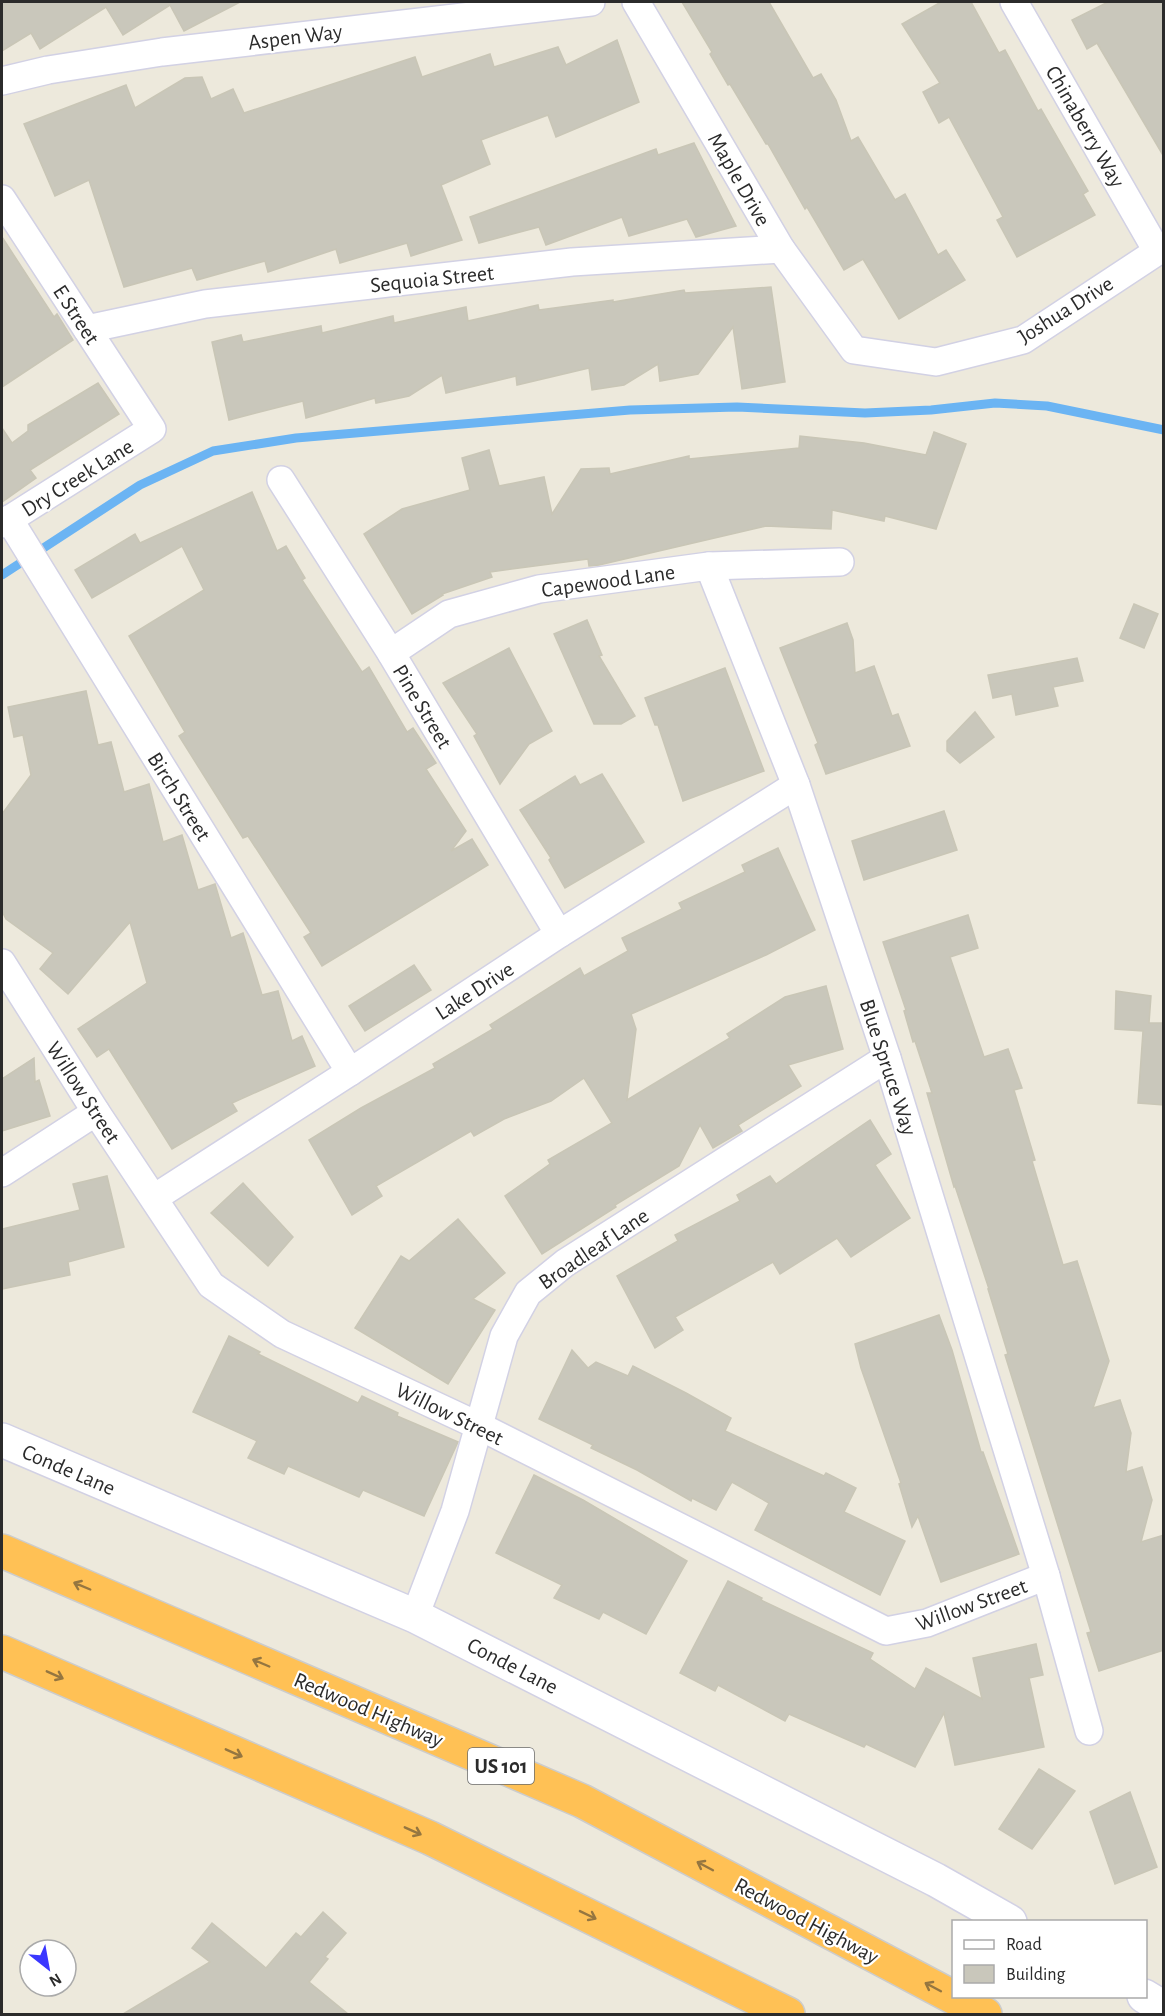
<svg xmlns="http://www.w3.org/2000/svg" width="1165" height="2016" font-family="'Alegreya Sans',sans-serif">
<rect width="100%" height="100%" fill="#ede9dc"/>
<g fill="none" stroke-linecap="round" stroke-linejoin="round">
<polyline stroke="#6bb4f3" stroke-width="9" points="2,575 140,485 213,451 296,438 630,410 737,407 865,413 931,410 995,403 1047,406 1164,430"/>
</g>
<g fill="#c9c7bb" stroke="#c9c6b6" stroke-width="1.5">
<polygon points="2,2 240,2 184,31 170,5 123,35 106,7 40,49 31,33 2,51"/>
<polygon points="682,2 769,2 813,78 821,74 836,100 851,141 858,137 895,200 905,194 938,255 946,250 965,280 899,319 863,259 844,270 807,207 805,209 768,144 766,144 730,84 728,85 710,54 712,52"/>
<polygon points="941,2 971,2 999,53 1005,50 1038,111 1041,109 1088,191 1083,194 1095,215 1017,257 997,220 1003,217 949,117 939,123 923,92 940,83 902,24"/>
<polygon points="1108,2 1164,2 1164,157 1097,43 1087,49 1072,20"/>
<polygon points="617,40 639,102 556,137 548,115 481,140 490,164 441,185 462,240 411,256 407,243 340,263 336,249 268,272 265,261 197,280 192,268 124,287 89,180 55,196 24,124 126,85 135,108 185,78 202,77 211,99 233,89 244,113 415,57 422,77 490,54 494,67 558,47 566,65"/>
<polygon points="694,143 736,226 696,237 687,219 629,236 622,217 546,245 539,227 479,243 470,217 656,149 658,155"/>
<polygon points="2,237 54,317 57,314 73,340 2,387"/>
<polygon points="771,287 785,382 742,389 733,327 698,374 660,381 658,364 624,385 592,390 589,368 517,385 516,376 446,393 442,375 409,396 376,403 375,398 306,418 303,401 229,420 212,342 241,335 243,342 321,326 322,333 393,316 394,323 466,307 468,321 538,305 539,310 613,300 613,302 684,290 685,293"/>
<polygon points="98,383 119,414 30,470 36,478 2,502 2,428 12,443 28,431 28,425"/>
<polygon points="934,432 966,444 936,529 885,516 884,521 832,510 831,529 766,526 599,565 589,566 588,559 490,572 492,577 442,594 443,595 412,614 364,534 402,509 470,490 462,458 489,450 499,486 544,477 552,514 581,469 609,468 610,474 689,456 689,459 799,448 800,436 864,443 926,455"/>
<polygon points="252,492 277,551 286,546 305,578 302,580 362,672 369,667 407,732 413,728 436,763 426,769 466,831 451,851 472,839 488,865 322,966 304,937 311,933 248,836 243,838 179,736 185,732 129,636 204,590 182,546 92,598 75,570 135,534 140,543"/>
<polygon points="1134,604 1158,614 1144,648 1120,638"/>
<polygon points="587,620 602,655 599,656 635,716 621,724 594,724 554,634"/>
<polygon points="847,623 853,640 855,673 874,666 892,716 898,714 910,746 826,774 815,745 818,743 780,648"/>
<polygon points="509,648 552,731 529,744 500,784 474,736 477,734 443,683"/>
<polygon points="1077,658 1083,681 1053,687 1058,706 1016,715 1012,694 993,698 988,675"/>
<polygon points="725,668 764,771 683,801 658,725 655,725 645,698"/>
<polygon points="86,691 98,745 111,742 124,792 149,784 163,842 182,835 198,890 215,884 231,938 243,933 262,995 278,991 292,1041 302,1036 315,1066 232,1103 237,1111 172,1149 109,1049 97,1057 78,1029 147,983 130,922 68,994 40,969 53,953 6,919 2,911 2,814 31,775 23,735 14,737 8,707"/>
<polygon points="975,712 994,737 960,763 947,751 947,741"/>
<polygon points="602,774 644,842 565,888 549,860 551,858 520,810 575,776 580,785"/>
<polygon points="944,811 957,850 864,880 852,841"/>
<polygon points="778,848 815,930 766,955 631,1014 636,1029 627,1100 730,1038 727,1034 785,997 826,986 843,1049 788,1065 801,1086 738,1125 742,1131 713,1148 700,1125 679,1166 615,1205 616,1207 542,1254 505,1196 550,1164 548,1160 612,1123 584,1078 551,1101 504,1119 474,1136 471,1131 376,1186 382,1196 352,1215 309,1140 361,1108 435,1068 433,1064 493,1029 490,1025 580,968 584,976 628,951 622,938 682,909 679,903 745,872 742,865"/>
<polygon points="968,915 978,948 950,957 984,1057 1008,1049 1022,1088 1014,1090 1035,1160 1032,1161 1063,1265 1077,1261 1109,1361 1093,1408 1120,1400 1131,1433 1126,1472 1142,1467 1152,1500 1141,1542 1164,1535 1164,1650 1099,1671 1087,1633 1091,1632 1005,1355 1008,1354 988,1289 989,1289 955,1186 954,1187 927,1093 932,1093 915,1041 913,1042 904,1011 906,1010 883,942"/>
<polygon points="414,965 431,990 365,1031 349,1006"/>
<polygon points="1116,991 1151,996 1149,1023 1164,1023 1164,1105 1138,1103 1143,1031 1115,1029"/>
<polygon points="34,1058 35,1082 39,1080 50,1116 2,1131 2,1079"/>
<polygon points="870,1120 891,1154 875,1165 910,1218 851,1257 837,1238 780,1274 773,1262 675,1317 683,1330 655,1348 617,1276 678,1241 675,1235 740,1201 737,1195 770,1176 776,1184"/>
<polygon points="107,1176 124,1247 68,1262 70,1275 2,1289 2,1229 80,1210 73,1184"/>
<polygon points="243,1183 293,1237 268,1266 211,1213"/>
<polygon points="458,1219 505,1273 473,1299 495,1310 448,1384 355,1328 401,1256 409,1261"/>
<polygon points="939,1315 952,1350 981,1452 983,1452 1019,1554 941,1582 918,1516 912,1527 899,1484 901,1483 861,1368 855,1344"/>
<polygon points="229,1336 260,1352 258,1354 358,1403 362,1396 398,1413 397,1416 458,1442 424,1516 363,1490 359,1497 288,1466 284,1474 248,1458 257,1441 193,1412"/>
<polygon points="572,1350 588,1368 596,1362 628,1376 633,1366 686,1393 731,1418 725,1431 824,1476 826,1473 856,1488 844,1512 905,1541 880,1595 755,1530 769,1503 732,1482 716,1510 692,1498 691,1501 637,1470 591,1448 593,1445 539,1419"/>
<polygon points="534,1475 583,1500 687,1561 646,1634 603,1612 599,1619 554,1598 562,1585 496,1553"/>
<polygon points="728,1581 762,1598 761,1600 873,1653 870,1659 915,1689 926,1668 982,1699 973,1658 1036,1644 1043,1675 1029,1678 1044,1747 955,1765 944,1713 915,1767 866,1744 864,1747 789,1714 785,1721 718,1685 715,1691 680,1673"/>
<polygon points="1039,1769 1075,1791 1032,1849 999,1829"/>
<polygon points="1130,1792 1157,1867 1115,1884 1090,1812"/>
<polygon points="323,1912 346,1933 325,1957 328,1959 309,1982 348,2014 123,2014 210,1962 192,1948 212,1923 266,1968 296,1933 301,1937"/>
</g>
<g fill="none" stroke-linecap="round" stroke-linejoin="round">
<g stroke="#d2d1e4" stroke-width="30">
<g id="street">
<polyline points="636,2 781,249 854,350 936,362 1023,340 1164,247"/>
<polyline points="1014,2 1157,251"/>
<polyline points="2,81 48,70 162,52 591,2"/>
<polyline points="2,199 152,429 2,524"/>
<polyline points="87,329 205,304 572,262 781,249"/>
<polyline points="281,480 391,653 559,934"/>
<polyline points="9,519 350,1072"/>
<polyline points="709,566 796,785 887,1058 1046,1576 1089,1731"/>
<polyline points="391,653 449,614 539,589 709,566 840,562"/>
<polyline points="2,963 96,1112 211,1285 282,1334 479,1426 886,1631 927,1623 1046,1576"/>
<polyline points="2,1173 96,1112"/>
<polyline points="154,1198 350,1072 559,934 796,785"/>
<polyline points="415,1616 455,1511 504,1336 528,1293 565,1263 887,1058"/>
</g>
</g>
<g stroke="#d2d1e4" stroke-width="36">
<g id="secondary">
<polyline points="2,1440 415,1616 936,1880 1010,1922"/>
<polyline points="1144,1996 1164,2008"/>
</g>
</g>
<g stroke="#ccc" stroke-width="36">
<g id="highway">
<polyline points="2,1551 582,1801 985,2014"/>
<polyline points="2,1652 430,1838 788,2014"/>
</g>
</g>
<use href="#street" stroke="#fff" stroke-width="27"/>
<use href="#secondary" stroke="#fff" stroke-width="33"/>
<use href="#highway" stroke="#ffc155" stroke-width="33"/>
</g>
<defs><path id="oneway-shaft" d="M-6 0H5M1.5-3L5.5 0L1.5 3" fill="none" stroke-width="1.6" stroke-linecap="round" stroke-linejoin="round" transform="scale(1.5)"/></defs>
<g stroke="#957640">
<use href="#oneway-shaft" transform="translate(82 1586) rotate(-157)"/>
<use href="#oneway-shaft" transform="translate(261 1663) rotate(-157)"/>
<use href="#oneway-shaft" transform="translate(55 1675) rotate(24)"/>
<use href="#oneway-shaft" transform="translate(234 1753) rotate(24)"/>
<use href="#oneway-shaft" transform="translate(413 1831) rotate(24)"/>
<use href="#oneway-shaft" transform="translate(705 1866) rotate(-152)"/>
<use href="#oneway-shaft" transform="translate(588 1915) rotate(26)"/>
<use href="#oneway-shaft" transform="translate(933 1987) rotate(-152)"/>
</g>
<g text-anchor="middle" stroke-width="4.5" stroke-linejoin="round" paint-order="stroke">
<rect fill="#fff" stroke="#6b6b6b" stroke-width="1.5" x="468" y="1748" width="66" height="36" rx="4.5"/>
<g font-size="21" font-weight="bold" fill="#2b2b2b">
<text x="501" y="1773">US 101</text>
</g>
<g font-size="22" fill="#2b2b2b" stroke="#fff">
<text transform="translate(295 36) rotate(-7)" y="8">Aspen Way</text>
<text transform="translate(1086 126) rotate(60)" y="8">Chinaberry Way</text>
<text transform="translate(740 179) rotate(60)" y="8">Maple Drive</text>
<text transform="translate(432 278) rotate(-6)" y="8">Sequoia Street</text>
<text transform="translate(1065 309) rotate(-32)" y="8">Joshua Drive</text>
<text transform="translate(77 314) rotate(57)" y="8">E Street</text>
<text transform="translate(77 477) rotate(-32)" y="8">Dry Creek Lane</text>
<text transform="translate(608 580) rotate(-8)" y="8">Capewood Lane</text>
<text transform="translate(423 706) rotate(59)" y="8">Pine Street</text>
<text transform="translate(180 796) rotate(58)" y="8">Birch Street</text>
<text transform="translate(474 990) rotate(-33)" y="8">Lake Drive</text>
<text transform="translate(889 1067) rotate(72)" y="8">Blue Spruce Way</text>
<text transform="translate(84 1092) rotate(57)" y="8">Willow Street</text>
<text transform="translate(593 1248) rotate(-34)" y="8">Broadleaf Lane</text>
<text transform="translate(450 1413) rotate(26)" y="8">Willow Street</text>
<text transform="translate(69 1469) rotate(23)" y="8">Conde Lane</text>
<text transform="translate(971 1604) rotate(-20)" y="8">Willow Street</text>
<text transform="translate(513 1665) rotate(27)" y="8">Conde Lane</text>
<text transform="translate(369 1709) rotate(23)" y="8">Redwood Highway</text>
<text transform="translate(807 1920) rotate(28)" y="8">Redwood Highway</text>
</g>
</g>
<rect width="1165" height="2016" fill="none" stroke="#2b2b2b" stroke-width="6"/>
<rect x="952" y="1920" width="195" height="78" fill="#ffffff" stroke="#aaaaaa" stroke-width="1.5"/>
<rect x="964" y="1940" width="30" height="9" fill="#ffffff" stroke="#aaaaaa" stroke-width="1.5"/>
<text x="1006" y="1950" font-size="18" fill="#2b2b2b">Road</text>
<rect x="964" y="1965" width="30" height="18" fill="#c9c7bb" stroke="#aaaaaa" stroke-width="1.5"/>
<text x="1006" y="1980" font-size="18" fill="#2b2b2b">Building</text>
<g transform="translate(48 1968) rotate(149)"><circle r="28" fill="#ffffff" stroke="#aaaaaa" stroke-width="1.5"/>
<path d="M0-4.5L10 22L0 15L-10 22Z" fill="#3a37ff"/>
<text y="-9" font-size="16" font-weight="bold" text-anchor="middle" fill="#2b2b2b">N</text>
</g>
</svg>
